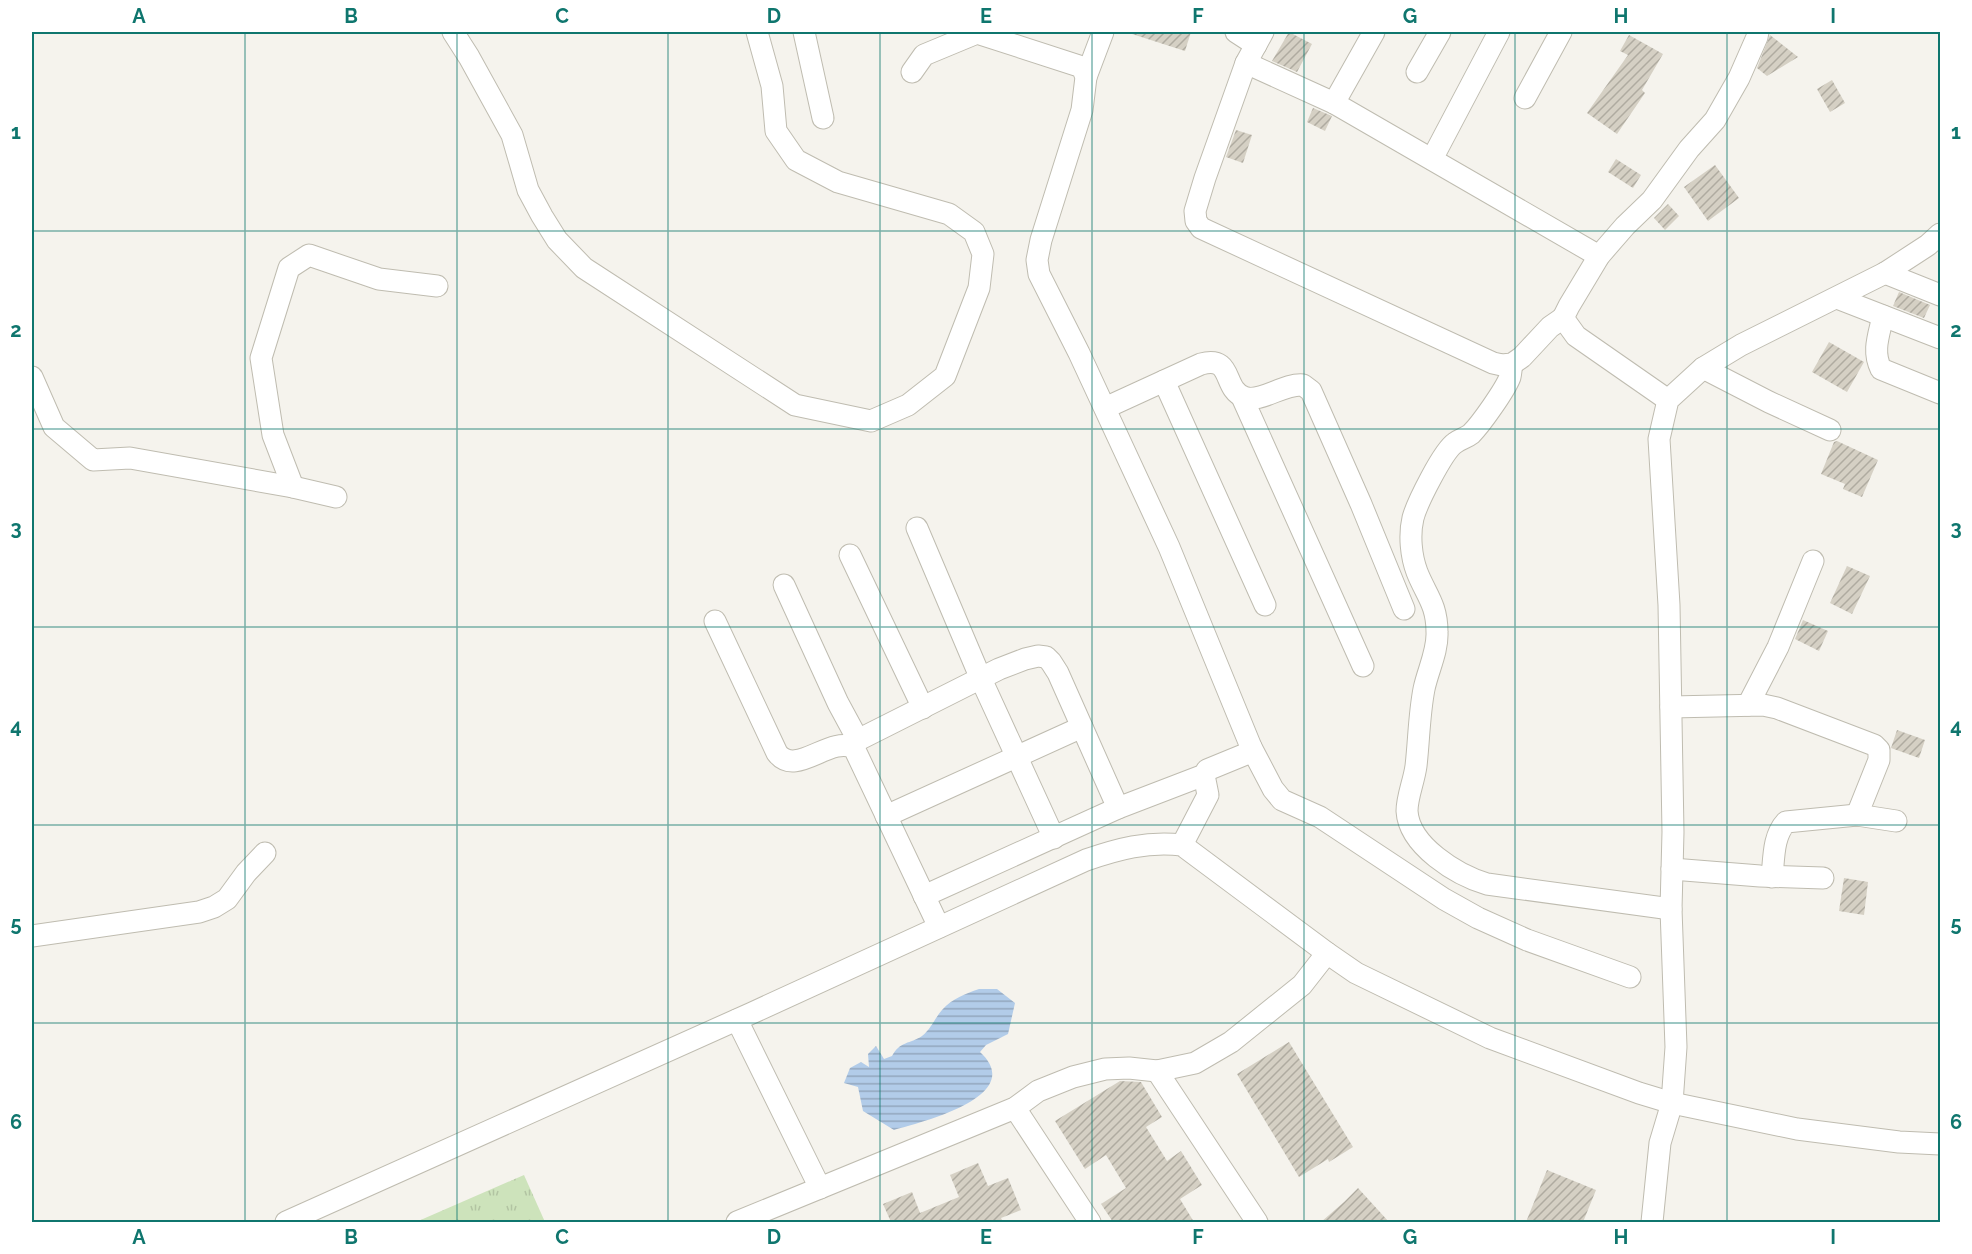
<svg xmlns="http://www.w3.org/2000/svg" width="1972" height="1254" font-family="Raleway,sans-serif">
<defs>
<pattern id="grass-tufts" width="24" height="20" patternUnits="userSpaceOnUse" patternTransform="scale(1.5)"><rect width="24" height="20" fill="#cde3bb"/><path d="M3 7l-1-3M5 7V3M7 7l1-3M15 17l-1-3M17 17v-4M19 17l1-3" fill="none" stroke="#b2c4a2"/></pattern>
<pattern id="water-rules" width="6" height="5" patternUnits="userSpaceOnUse" patternTransform="scale(1.5)"><rect width="6" height="5" fill="#b2cce9"/><path d="M0 2.5h6" fill="none" stroke="#93a7be"/></pattern>
<pattern id="building-hatch" width="6" height="6" patternUnits="userSpaceOnUse" patternTransform="scale(1.5)"><rect width="6" height="6" fill="#d5d0c4"/><path d="M-1 1l2-2M0 6l6-6M5 7l2-2" fill="none" stroke="#afaba0"/></pattern>
</defs>
<rect width="100%" height="100%" fill="#f5f3ed"/>
<polygon fill="url(#grass-tufts)" points="524,1175 545,1222 416,1222"/>
<path fill="url(#water-rules)" d="M979,989H997L1015,1003L1008,1034L986,1045L980,1052C1028,1096 922,1122 894,1130L863,1111L858,1087L844,1083L850,1068L861,1062L869,1067L868,1054L876,1046L884,1059L892,1056C900,1041 910,1044 922,1036C931,1029 935,1018 942,1010C953,998 965,994 979,989Z"/>
<g fill="url(#building-hatch)">
<polygon points="1132,32 1191,32 1185,51 1132,34"/>
<polygon points="1289,32 1312,44 1297,72 1272,61"/>
<polygon points="1629,35 1663,54 1642,90 1645,93 1617,134 1587,113 1628,55 1620,51"/>
<polygon points="1770,35 1798,57 1767,76 1757,68"/>
<polygon points="1832,80 1845,103 1830,112 1817,89"/>
<polygon points="1313,108 1332,116 1325,131 1307,122"/>
<polygon points="1236,130 1252,135 1243,163 1226,157"/>
<polygon points="1616,159 1641,175 1633,188 1608,172"/>
<polygon points="1715,165 1739,198 1708,221 1684,187"/>
<polygon points="1668,204 1679,216 1665,230 1654,218"/>
<polygon points="1899,292 1930,305 1924,318 1893,306"/>
<polygon points="1829,342 1864,362 1847,392 1812,372"/>
<polygon points="1837,441 1878,460 1862,497 1843,489 1845,484 1821,474 1834,442"/>
<polygon points="1847,566 1870,576 1852,614 1830,603"/>
<polygon points="1803,620 1828,631 1819,651 1795,639"/>
<polygon points="1897,730 1925,740 1919,758 1891,748"/>
<polygon points="1844,878 1868,882 1864,915 1839,911"/>
<polygon points="1289,1042 1353,1147 1329,1162 1328,1159 1299,1177 1237,1074"/>
<polygon points="1120,1081 1141,1082 1162,1117 1146,1127 1167,1161 1181,1151 1202,1185 1180,1199 1194,1222 1113,1222 1101,1204 1126,1188 1106,1155 1085,1169 1055,1121"/>
<polygon points="978,1163 988,1186 1008,1178 1021,1210 1001,1218 1003,1222 891,1222 883,1204 912,1192 920,1213 959,1197 950,1175"/>
<polygon points="1547,1170 1596,1190 1583,1222 1526,1222"/>
<polygon points="1358,1188 1389,1222 1321,1222 1344,1202"/>
</g>
<g fill="none" stroke-linecap="round" stroke-linejoin="round">
<g stroke="#bfbcb0" stroke-width="23">
<g id="minor">
<polyline points="453,32 469,57 512,135 528,190 542,216 557,240 584,268 795,405 871,421 908,405 945,376 979,288 983,254 974,232 949,214 838,182 796,160 776,131 772,86 757,32"/>
<polyline points="804,32 823,118"/>
<polyline points="1236,32 1256,45"/>
<polyline points="1263,32 1246,63 1205,178 1195,211 1196,221 1201,228 1493,363 1502,365 1512,364 1522,357 1550,327 1563,318"/>
<polyline points="1246,63 1334,103 1599,256"/>
<polyline points="912,72 924,55 977,33 1082,67 1086,77 1082,110 1041,240 1037,260 1039,274 1079,353 1169,547 1251,747 1246,754 1207,770 1204,775 1118,808 924,896"/>
<polyline points="1417,72 1440,32"/>
<polyline points="1086,77 1103,32"/>
<polyline points="1525,98 1561,32"/>
<polyline points="1334,103 1374,32"/>
<polyline points="1432,159 1499,32"/>
<polyline points="1885,273 1940,295"/>
<polyline points="1837,298 1940,338"/>
<path d="M1883,316C1879,335 1872,351 1881,369L1940,393"/>
<path d="M1512,364C1511,368 1511,373 1510,377C1505,390 1481,424 1471,434C1466,438 1460,439 1455,443C1443,451 1417,503 1413,518C1409,535 1411,556 1417,572C1426,595 1437,604 1437,632C1438,651 1428,670 1424,689C1419,715 1419,740 1416,766C1414,781 1407,797 1407,811C1409,846 1457,875 1487,884L1671,909"/>
<polyline points="1703,368 1769,402 1830,430"/>
<polyline points="32,377 54,427 93,460 130,458 293,487 336,497"/>
<polyline points="1164,381 1265,605"/>
<polyline points="1242,397 1363,666"/>
<polyline points="1668,400 1576,336 1563,318 1569,306 1599,256 1625,226 1652,200 1689,149 1715,120 1739,78 1757,37 1758,32"/>
<path d="M1105,408L1201,364C1234,355 1222,389 1244,397C1259,404 1284,383 1303,385L1311,391L1315,400L1361,504L1404,609"/>
<polyline points="293,487 273,435 261,358 289,268 309,255 379,279 437,286"/>
<polyline points="917,528 981,679 1054,838"/>
<polyline points="850,555 923,708"/>
<polyline points="784,585 838,703 858,740"/>
<path d="M715,621L777,753C796,778 830,735 854,748L939,927"/>
<polyline points="1748,705 1778,647 1813,561"/>
<polyline points="1671,707 1763,705 1777,708 1874,745 1879,750 1879,760 1857,815"/>
<polyline points="848,745 999,669 1025,659 1038,656 1046,657 1051,662 1058,673 1118,808"/>
<polyline points="1251,747 1273,789 1282,800 1320,817 1444,899 1478,918 1527,940 1630,977"/>
<polyline points="886,816 1082,727"/>
<polyline points="1182,845 1208,795 1204,775"/>
<polyline points="1672,869 1760,876 1823,878"/>
<path d="M1772,877C1774,858 1773,836 1786,822L1857,815L1896,821"/>
<polyline points="32,936 199,912 214,907 227,899 246,873 265,853"/>
<polyline points="737,1020 820,1188"/>
<polyline points="1157,1071 1257,1222"/>
<polyline points="1015,1108 1090,1222"/>
<path d="M286,1222L752,1013L1086,860C1118,849 1147,841 1182,845L1327,953L1356,973L1490,1038L1639,1093L1672,1103L1797,1129L1899,1142L1940,1144"/>
<polyline points="737,1222 1015,1108 1038,1091 1073,1077 1105,1069 1129,1068 1157,1071 1195,1063 1231,1042 1302,985 1327,953"/>
<polyline points="1652,1222 1660,1143 1672,1103 1676,1047 1671,909 1673,832 1669,605 1659,439 1668,400 1703,368 1741,345 1885,273 1928,245 1940,234"/>
</g>
</g>
<use href="#minor" stroke="#fff" stroke-width="21"/>
</g>
<path fill="none" stroke="#0f766e" stroke-width="1.5" stroke-opacity="0.55" d="M245,32V1222M457,32V1222M668,32V1222M880,32V1222M1092,32V1222M1304,32V1222M1515,32V1222M1727,32V1222M32,231H1940M32,429H1940M32,627H1940M32,825H1940M32,1023H1940"/>
<rect width="1972" height="1254" fill="none" stroke="#ffffff" stroke-width="66"/>
<rect x="33" y="33" width="1906" height="1188" fill="none" stroke="#0f766e" stroke-width="2"/>
<g font-size="20" text-anchor="middle" font-weight="bold" fill="#0f766e">
<text x="139" y="23">A</text>
<text x="351" y="23">B</text>
<text x="562" y="23">C</text>
<text x="774" y="23">D</text>
<text x="986" y="23">E</text>
<text x="1198" y="23">F</text>
<text x="1410" y="23">G</text>
<text x="1621" y="23">H</text>
<text x="1833" y="23">I</text>
<text x="16" y="139">1</text>
<text x="1956" y="139">1</text>
<text x="16" y="337">2</text>
<text x="1956" y="337">2</text>
<text x="16" y="535">3</text>
<text x="1956" y="535">3</text>
<text x="16" y="733">4</text>
<text x="1956" y="733">4</text>
<text x="16" y="931">5</text>
<text x="1956" y="931">5</text>
<text x="16" y="1129">6</text>
<text x="1956" y="1129">6</text>
<text x="139" y="1244">A</text>
<text x="351" y="1244">B</text>
<text x="562" y="1244">C</text>
<text x="774" y="1244">D</text>
<text x="986" y="1244">E</text>
<text x="1198" y="1244">F</text>
<text x="1410" y="1244">G</text>
<text x="1621" y="1244">H</text>
<text x="1833" y="1244">I</text>
</g>
</svg>
